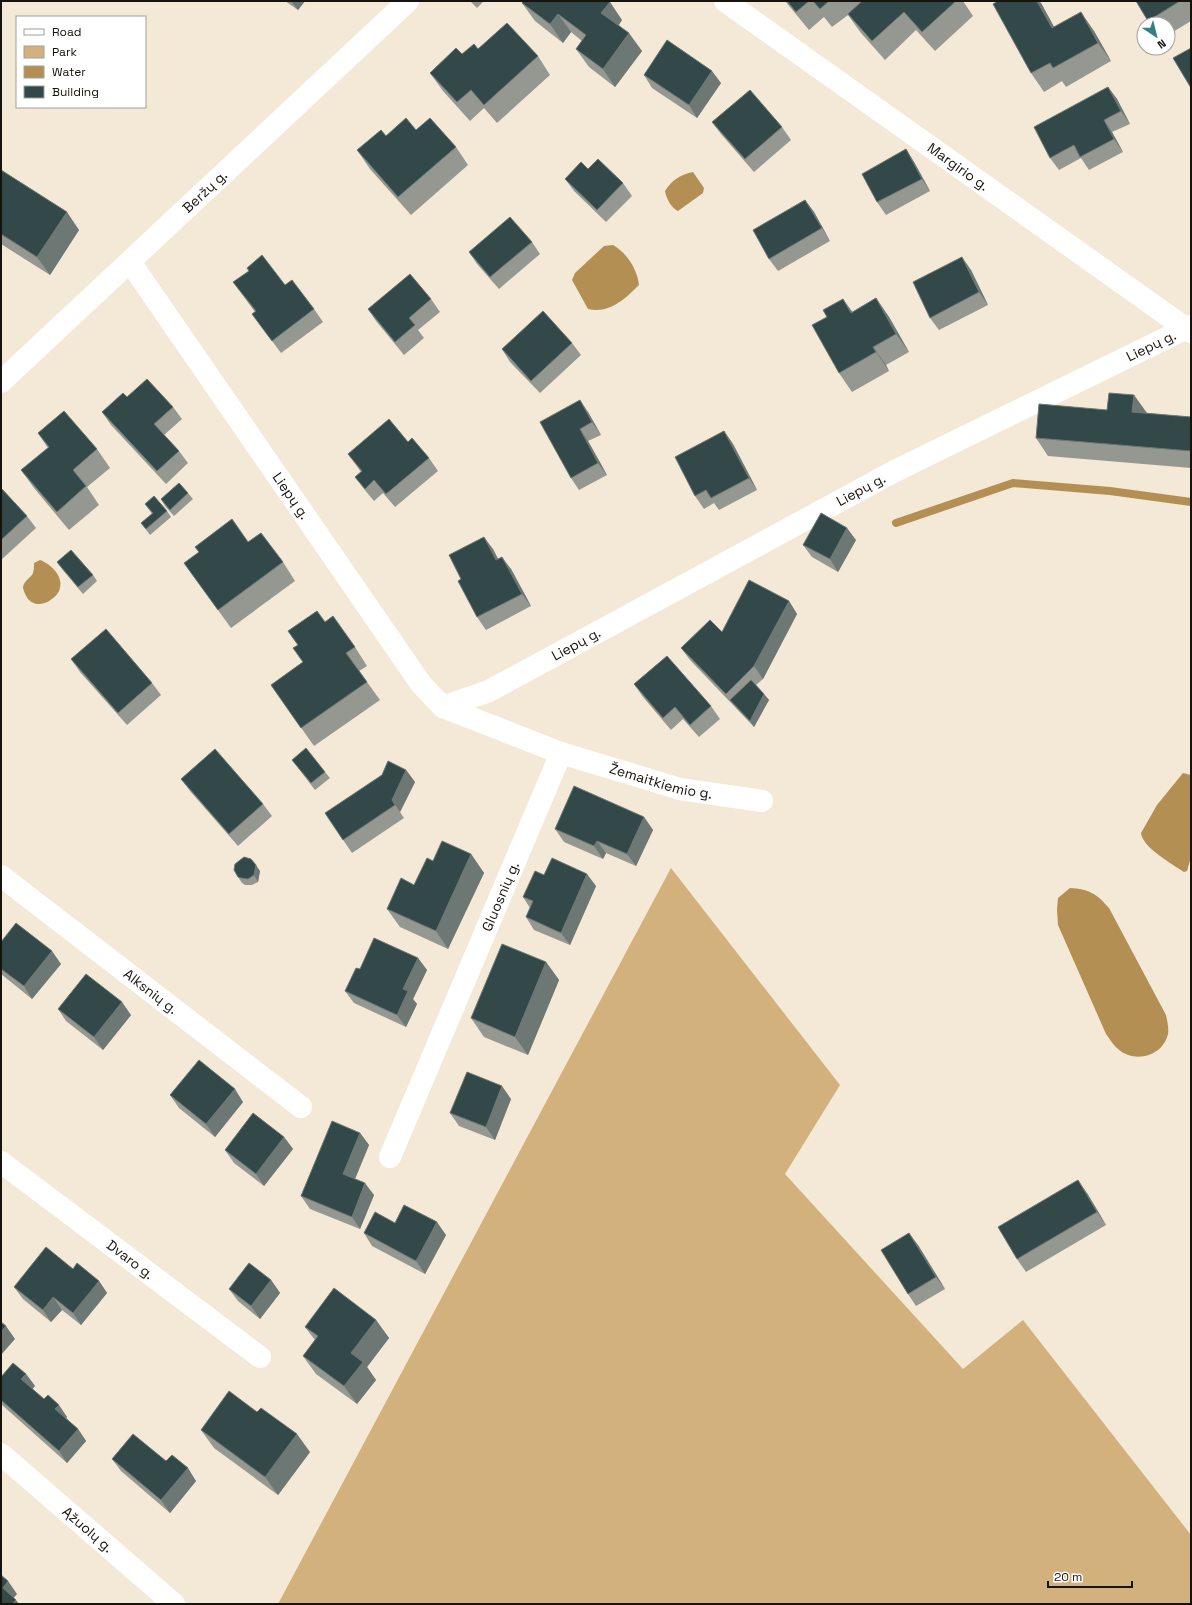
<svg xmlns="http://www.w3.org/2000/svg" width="1192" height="1605" font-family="'Space Grotesk',sans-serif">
<rect width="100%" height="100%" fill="#f4e9d7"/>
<polygon fill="#d2b17d" points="671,868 840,1085 785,1174 963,1369 1023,1320 1191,1535 1191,1604 278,1604"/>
<g fill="#b38f54">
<path d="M693,172L704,188L703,193L678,211C672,209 666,198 665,191C671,181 681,174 693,172Z"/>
<path d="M613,245C627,253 637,269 639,285C625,299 609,314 588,309L572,280L575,273L604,246Z"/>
<path d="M40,560C51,564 65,577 59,591C54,601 37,610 28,599C26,596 24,592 23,588C23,581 31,578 33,573C34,570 34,566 34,563Z"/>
<path d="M1183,773L1191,775V857L1187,871L1184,872C1172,864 1142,847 1141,833L1157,805Z"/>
<path d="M1070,888C1089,889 1097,894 1109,908L1166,1015C1167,1020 1169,1028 1168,1034C1163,1056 1135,1064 1118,1049C1113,1045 1110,1039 1106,1034L1058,925L1057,909L1058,898Z"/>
</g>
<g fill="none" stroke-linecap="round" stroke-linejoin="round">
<polyline stroke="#b38f54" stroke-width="8" points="896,523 1013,483 1110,491 1191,502"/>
<g stroke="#fff" stroke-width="22">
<path id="s1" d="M725,1L1191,332"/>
<path id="s2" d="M130,262L421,684L443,707L489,691L895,471L1191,326"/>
<path id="s3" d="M1,382L408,1"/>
<path id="s4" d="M561,753L680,789L762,801"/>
<path id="s5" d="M1,876L301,1107"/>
<path id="s6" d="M390,1157L561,753L443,707"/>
<path id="s7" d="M1,1162L260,1357"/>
<path id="s8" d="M1,1454L174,1604"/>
</g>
</g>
<g fill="#949890">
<polygon points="285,1 305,1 298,10"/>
<polygon points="470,1 484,1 477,8"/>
<polygon points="785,1 963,1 973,16 935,51 916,30 885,60 861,33 848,15 832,27 824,17 809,30"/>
<polygon points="1136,1 1191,1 1191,21 1168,35 1168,24 1150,24"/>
<polygon points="522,3 622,20 619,25 642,51 615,87 589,67 576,49 582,41 571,32 563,43 535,21"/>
<polygon points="1041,3 1054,27 1094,31 1111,61 1066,87 1062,81 1044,92 1031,73"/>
<polygon points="478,49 538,56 550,75 497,123 484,108 470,121 443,91 430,73 462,54"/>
<polygon points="644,75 721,83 697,118 652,88"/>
<polygon points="1108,87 1117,99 1130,124 1112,132 1123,152 1089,170 1081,158 1059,170 1050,158"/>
<polygon points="712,122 782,127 791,140 754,172 721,134"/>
<polygon points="416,130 456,147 468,165 411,215 370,169 357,150 386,136"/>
<polygon points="906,149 914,162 930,191 886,215 877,202"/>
<polygon points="588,169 623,183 632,196 606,222 574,191 565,179"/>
<polygon points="1,170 79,230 50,275 1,244"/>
<polygon points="805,200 814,212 830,241 778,271 769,259"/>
<polygon points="532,242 540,254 499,289 477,264 469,252"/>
<polygon points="971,270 988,305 939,330 930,318"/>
<polygon points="233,282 285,285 314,309 323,322 281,353 252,314 255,312"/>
<polygon points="876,298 889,317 909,352 886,365 889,371 852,392 839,373 852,312"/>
<polygon points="431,299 440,312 418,330 424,338 404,355 376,321 368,309"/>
<polygon points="572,343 581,355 540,393 510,362 502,349"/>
<polygon points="1134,395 1146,413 1191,417 1191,468 1048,456 1036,438 1107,410"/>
<polygon points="127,397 173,407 182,419 164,435 179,451 188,463 166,484 111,425 102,412"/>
<polygon points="588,412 601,435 588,441 607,475 579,490 571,478 540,422"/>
<polygon points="724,431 733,444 757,490 719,510 714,503 704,509 695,496"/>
<polygon points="38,433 97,449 110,468 87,487 99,505 69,530 34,488 21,470 48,448"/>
<polygon points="408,442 429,458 438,471 395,507 383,493 374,501 364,489 355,477 361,472 348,454"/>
<polygon points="1,488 27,516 36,528 1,560"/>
<polygon points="188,493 193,499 174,516 165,506 161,499"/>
<polygon points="145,504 167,511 171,517 150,535 141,523 152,514"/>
<polygon points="856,540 838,572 812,557 803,545"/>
<polygon points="248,542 283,562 295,581 231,628 184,563"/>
<polygon points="493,549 498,559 511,569 531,606 486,630 477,617 461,579"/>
<polygon points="57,562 93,575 97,581 83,594 62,569"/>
<polygon points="789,601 797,614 763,679 756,685 769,700 754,727 690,660 681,648 722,632"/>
<polygon points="325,622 355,647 367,666 359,671 380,700 314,746 271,685 303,662 298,645"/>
<polygon points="71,659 152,683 161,695 127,725 80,672"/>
<polygon points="634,684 711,706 720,719 699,737 683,719 671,730 643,697"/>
<polygon points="292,760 325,772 330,778 315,790"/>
<polygon points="406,770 415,782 400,812 404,818 352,853 325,813"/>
<polygon points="181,779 263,804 272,816 238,846 190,791"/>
<polygon points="644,817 653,830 636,866 606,853 603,859 564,842 555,829"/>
<polygon points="471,854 484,873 448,949 400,927 387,909 414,885 433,861"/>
<polygon points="260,871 258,882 252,885 245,885 242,883 238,877"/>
<polygon points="544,875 596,886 570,945 534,930 526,917 530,908 523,897"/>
<polygon points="1,942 61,964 32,999 1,974"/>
<polygon points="418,958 427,970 413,999 417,1004 406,1027 354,1003 345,991 360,969"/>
<polygon points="546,962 559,980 528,1055 484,1037 471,1018"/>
<polygon points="58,1009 131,1015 103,1050 66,1021"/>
<polygon points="170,1095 243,1102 215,1137 179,1108"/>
<polygon points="511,1099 495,1140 459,1126 450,1113"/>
<polygon points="360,1133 369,1145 355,1179 374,1195 360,1229 310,1209 301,1196"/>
<polygon points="284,1137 293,1149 264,1186 234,1163 225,1150"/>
<polygon points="1087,1193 1106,1225 1026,1272 1017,1259"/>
<polygon points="395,1223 446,1235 425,1274 372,1246 364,1233"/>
<polygon points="918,1245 945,1289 916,1306 908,1294"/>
<polygon points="73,1269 99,1281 107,1293 81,1325 62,1310 51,1322 23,1299 14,1287"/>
<polygon points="271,1280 280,1293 260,1319 238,1301 229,1289"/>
<polygon points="376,1320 389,1338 367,1367 376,1380 357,1404 316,1374 303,1356 315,1340 305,1327"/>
<polygon points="26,1374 35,1386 32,1389 44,1399 67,1417 66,1418 78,1429 86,1441 67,1463 1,1404 1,1377"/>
<polygon points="201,1430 310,1452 278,1495 214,1448"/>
<polygon points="112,1459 166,1461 196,1481 170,1513 121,1471"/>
</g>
<g fill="#6d7874">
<polygon points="291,1 305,1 298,10"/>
<polygon points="1037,1 1039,1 1041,3 1065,47 1052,28"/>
<polygon points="610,2 622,20 614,31 601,13"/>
<polygon points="1081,12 1094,31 1111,61 1098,43"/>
<polygon points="558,14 571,32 563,43 550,24"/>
<polygon points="629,33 642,51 615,87 603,69"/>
<polygon points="712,71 721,83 697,118 689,105"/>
<polygon points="1108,87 1117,99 1130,124 1121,111"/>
<polygon points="1104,120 1112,132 1123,152 1114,139"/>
<polygon points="906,149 914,162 930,191 922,179"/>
<polygon points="805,200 814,212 830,241 822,228"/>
<polygon points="67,212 79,230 50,275 37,257"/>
<polygon points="962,257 971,270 988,305 979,292"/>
<polygon points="876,298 889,317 909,352 896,334"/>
<polygon points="843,299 856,317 851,313"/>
<polygon points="873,347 886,365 889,371 876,352"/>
<polygon points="1134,395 1147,413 1132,412"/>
<polygon points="580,400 588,412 601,435 592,422"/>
<polygon points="580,429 588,441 607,475 598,463"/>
<polygon points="724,431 733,444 757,490 749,478"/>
<polygon points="847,528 856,540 838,572 830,559"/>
<polygon points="484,537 493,549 505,573 496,560"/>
<polygon points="502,557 511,569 531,606 522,594"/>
<polygon points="789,601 797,614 763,679 754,666"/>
<polygon points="764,694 769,700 754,727 750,721"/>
<polygon points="406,770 415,782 400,812 404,818 392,800"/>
<polygon points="644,817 653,830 636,866 627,854"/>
<polygon points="597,841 606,853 603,859 594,846"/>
<polygon points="471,854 484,873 448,949 436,931"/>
<polygon points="256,865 260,871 258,882 254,875"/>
<polygon points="587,874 596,886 570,945 561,933"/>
<polygon points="52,951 61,964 32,999 24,986"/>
<polygon points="418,958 427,970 413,999 417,1004 406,1027 397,1015 403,989"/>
<polygon points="546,962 559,980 528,1055 515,1037"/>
<polygon points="122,1002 131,1015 103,1050 94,1037"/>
<polygon points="502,1086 511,1099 495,1140 486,1127"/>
<polygon points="235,1089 243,1102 215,1137 206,1124"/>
<polygon points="360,1133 369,1145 352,1186 343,1174"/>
<polygon points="284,1137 293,1149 264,1186 256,1174"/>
<polygon points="1078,1180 1087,1193 1106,1225 1097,1212"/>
<polygon points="365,1183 374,1195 360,1229 352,1217"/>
<polygon points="437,1222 446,1235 425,1274 416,1261"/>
<polygon points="909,1233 918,1245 945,1289 936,1277"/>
<polygon points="271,1280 280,1293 260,1319 251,1306"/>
<polygon points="99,1281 107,1293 81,1325 73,1313"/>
<polygon points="53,1297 62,1310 51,1322 43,1310"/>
<polygon points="376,1320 389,1338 367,1367 376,1380 357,1404 344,1386 351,1353"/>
<polygon points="6,1326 15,1339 1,1355 1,1332"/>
<polygon points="26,1374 35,1386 30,1392 21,1379"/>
<polygon points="59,1405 67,1417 64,1421 55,1409"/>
<polygon points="78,1429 86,1441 67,1463 59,1451"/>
<polygon points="297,1434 310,1452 278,1495 265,1477"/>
<polygon points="188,1468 196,1481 170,1513 161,1500"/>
<polygon points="8,1581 17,1594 12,1600 3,1588"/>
<polygon points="16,1600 19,1604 12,1604"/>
</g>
<g fill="#334849" stroke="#6d7874">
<polygon points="523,1 609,1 610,2 601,13 629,33 603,69 576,49 586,35 558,14 550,24 522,3"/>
<polygon points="787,1 809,1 796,12"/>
<polygon points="813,1 829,1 820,9"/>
<polygon points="862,1 956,1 922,32 904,12 872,41 848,14"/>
<polygon points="998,1 1037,1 1052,28 1081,12 1098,43 1053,68 1050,63 1031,73 993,4"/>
<polygon points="1136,1 1180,1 1148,21"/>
<polygon points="507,23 538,56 484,105 471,90 457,102 430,73 456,48 462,54 474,44 478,49"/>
<polygon points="667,40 712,71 689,105 644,75"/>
<polygon points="1191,48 1191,88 1173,58"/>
<polygon points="1108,87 1121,111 1104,120 1114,139 1080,157 1074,145 1050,158 1034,127"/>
<polygon points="750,90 782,127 745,159 712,122"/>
<polygon points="406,118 416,130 430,118 456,147 398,197 357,150 381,130 386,136"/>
<polygon points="906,149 922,179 877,202 862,174"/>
<polygon points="598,159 623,183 597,210 565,179 581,162 588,169"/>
<polygon points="1,170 67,212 37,257 1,234"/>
<polygon points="805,200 822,228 769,259 753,230"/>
<polygon points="510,217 532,242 490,277 469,252"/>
<polygon points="262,255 285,285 292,280 314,309 272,341 252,314 256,311 233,282 249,271 247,268"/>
<polygon points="962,257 979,292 930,318 913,282"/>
<polygon points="410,274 431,299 409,318 415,325 395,342 368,309"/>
<polygon points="876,298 896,334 873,347 876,352 839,373 812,325 827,317 823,310 843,299 851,313"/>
<polygon points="543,311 572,343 531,381 502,349"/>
<polygon points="147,379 173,407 154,424 179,451 157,471 102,412 123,393 127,397"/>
<polygon points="1109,393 1134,395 1132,412 1191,417 1191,451 1036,438 1039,404 1107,410"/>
<polygon points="580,400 592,422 580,429 598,463 571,478 540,422"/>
<polygon points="64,411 97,449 73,470 86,486 57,512 21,470 49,447 38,433"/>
<polygon points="389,419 408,442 412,438 429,458 386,494 374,480 365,489 355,477 362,471 348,454"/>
<polygon points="724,431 749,478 711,498 706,490 695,496 675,457"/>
<polygon points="179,483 188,493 170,510 161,499"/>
<polygon points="1,488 27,516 1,540"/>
<polygon points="154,496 167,511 146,529 141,523 153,513 145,504"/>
<polygon points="821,513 847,528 830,559 803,545"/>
<polygon points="232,519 248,542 261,533 283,562 218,610 184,563 199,552 195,547"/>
<polygon points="484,537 496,560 502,557 522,594 477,617 458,581 461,579 449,555"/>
<polygon points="71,550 93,575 78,587 57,562"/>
<polygon points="749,580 789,601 754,666 726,694 681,648 710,620 722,632"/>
<polygon points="317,611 325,622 333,616 355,647 346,653 367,682 301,728 271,685 303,662 293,648 298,645 288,631"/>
<polygon points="106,629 152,683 118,713 71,659"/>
<polygon points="667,656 711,706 690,725 675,707 663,718 634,684"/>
<polygon points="751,680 764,694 750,721 730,700"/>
<polygon points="306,748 325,772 311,783 292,760"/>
<polygon points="215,749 263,804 229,834 181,779"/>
<polygon points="388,761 406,770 392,800 395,805 343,840 325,813 382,775"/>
<polygon points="574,786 644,817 627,854 597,841 594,846 555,829"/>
<polygon points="442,841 471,854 436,931 387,909 401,878 414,885 427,858 433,861"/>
<polygon points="244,857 251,859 256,865 254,875 248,879 241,878 238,877 234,870 235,864"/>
<polygon points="552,858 587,874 561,933 526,917 533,901 523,897 535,871 544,875"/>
<polygon points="16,923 52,951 24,986 1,969 1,942"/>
<polygon points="374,938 418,958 403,989 408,991 397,1015 345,991 356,968 360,969"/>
<polygon points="502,944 546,962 515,1037 471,1018"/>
<polygon points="86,974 122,1002 94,1037 58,1009"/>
<polygon points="199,1060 235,1089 206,1124 170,1095"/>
<polygon points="467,1072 502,1086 486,1127 450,1113"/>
<polygon points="253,1113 284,1137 256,1174 225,1150"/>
<polygon points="332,1121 360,1133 343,1174 365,1183 352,1217 301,1196"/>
<polygon points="1078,1180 1097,1212 1017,1259 998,1227"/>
<polygon points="404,1205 437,1222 416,1261 364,1233 375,1212 395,1223"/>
<polygon points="909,1233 936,1277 908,1294 881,1250"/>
<polygon points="46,1247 73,1269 77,1263 99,1281 73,1313 53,1297 43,1310 14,1287"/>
<polygon points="249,1263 271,1280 251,1306 229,1289"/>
<polygon points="334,1288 376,1320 351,1353 363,1362 344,1386 303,1356 318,1336 305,1327"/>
<polygon points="1,1322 6,1326 1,1332"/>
<polygon points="13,1363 26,1374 21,1379 44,1399 48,1395 59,1405 55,1409 78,1429 59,1451 1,1400 1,1377"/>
<polygon points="229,1391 257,1412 261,1408 297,1434 265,1477 201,1430"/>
<polygon points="133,1434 166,1461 172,1455 188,1468 161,1500 112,1459"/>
<polygon points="1,1575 8,1581 3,1588 16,1600 12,1604 1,1604"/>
</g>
<g text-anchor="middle" stroke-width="4" stroke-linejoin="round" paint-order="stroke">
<g font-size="14" fill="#16120c" stroke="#fff">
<text dy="5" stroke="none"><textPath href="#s1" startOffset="286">Margirio g.</textPath></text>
<text dy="5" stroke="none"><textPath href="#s3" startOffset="279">Beržų g.</textPath></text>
<text dy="5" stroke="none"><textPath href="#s2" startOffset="1340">Liepų g.</textPath></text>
<text dy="5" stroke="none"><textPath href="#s2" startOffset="1016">Liepų g.</textPath></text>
<text dy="5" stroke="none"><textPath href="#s2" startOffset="284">Liepų g.</textPath></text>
<text dy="5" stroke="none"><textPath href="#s2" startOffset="692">Liepų g.</textPath></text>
<text dy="5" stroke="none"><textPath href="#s4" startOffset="104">Žemaitkiemio g.</textPath></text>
<text dy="5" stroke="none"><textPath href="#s6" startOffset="283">Gluosnių g.</textPath></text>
<text dy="5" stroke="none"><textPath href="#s5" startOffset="189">Alksnių g.</textPath></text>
<text dy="5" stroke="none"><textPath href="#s7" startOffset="162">Dvaro g.</textPath></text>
<text dy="5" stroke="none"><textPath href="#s8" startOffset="115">Ąžuolų g.</textPath></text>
</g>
</g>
<rect width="1192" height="1605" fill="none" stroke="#16120c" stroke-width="4"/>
<rect x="16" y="16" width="130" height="92" fill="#ffffff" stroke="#a2a09e"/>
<rect x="24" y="29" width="20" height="6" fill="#ffffff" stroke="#a2a09e"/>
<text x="52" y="36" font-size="12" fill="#16120c">Road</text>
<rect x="24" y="46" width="20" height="12" fill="#d2b17d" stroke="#a2a09e"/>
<text x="52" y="56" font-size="12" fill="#16120c">Park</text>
<rect x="24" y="66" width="20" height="12" fill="#b38f54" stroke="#a2a09e"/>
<text x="52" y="76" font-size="12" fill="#16120c">Water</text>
<rect x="24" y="86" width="20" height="12" fill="#334849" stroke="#a2a09e"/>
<text x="52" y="96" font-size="12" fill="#16120c">Building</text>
<g transform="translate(1156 36) rotate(145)"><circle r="19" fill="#ffffff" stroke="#a2a09e"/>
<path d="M0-3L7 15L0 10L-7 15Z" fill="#367f83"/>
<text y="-6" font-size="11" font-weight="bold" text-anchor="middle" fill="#16120c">N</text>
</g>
<path d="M1048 1581v6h84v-6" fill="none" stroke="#16120c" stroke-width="2"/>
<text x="1054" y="1581" font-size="12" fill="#16120c" stroke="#ffffff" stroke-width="3" paint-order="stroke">20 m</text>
</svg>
